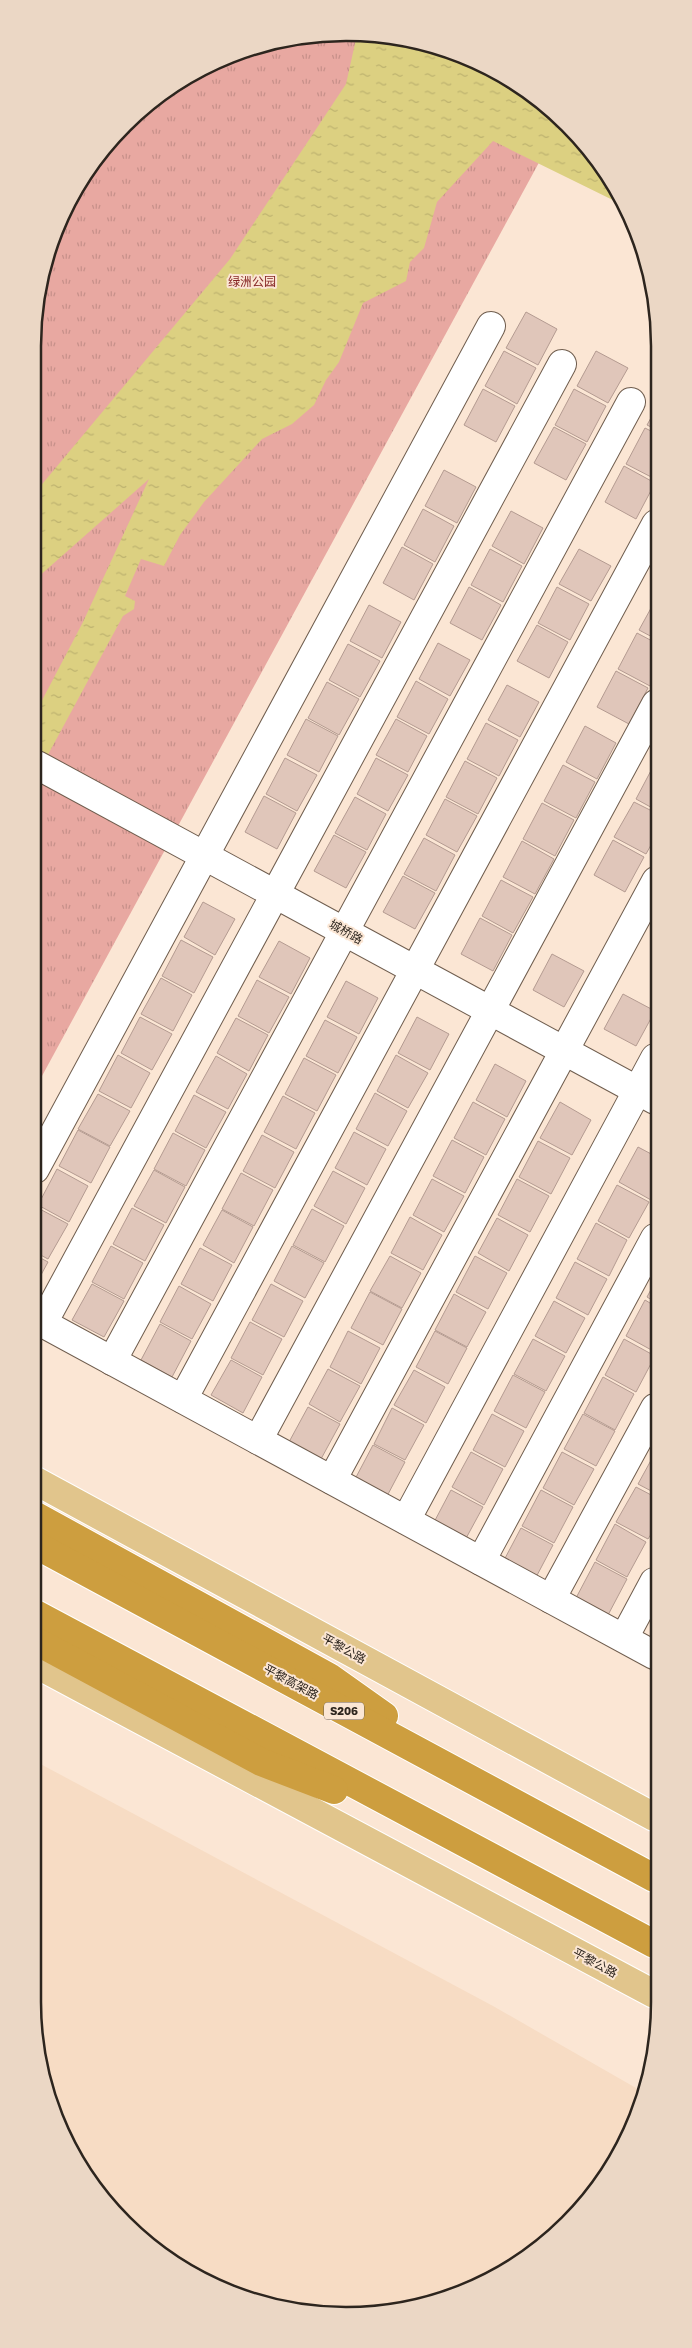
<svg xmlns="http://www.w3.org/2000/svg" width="692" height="2348" font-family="'Golos Text','Noto Sans SC',sans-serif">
<defs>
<pattern id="park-tufts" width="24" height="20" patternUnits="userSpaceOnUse" patternTransform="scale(1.25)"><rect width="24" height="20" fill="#e8a8a1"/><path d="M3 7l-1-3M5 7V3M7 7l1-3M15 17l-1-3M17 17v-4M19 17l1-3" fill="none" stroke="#c7908a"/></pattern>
<pattern id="water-ripples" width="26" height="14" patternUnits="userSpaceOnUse" patternTransform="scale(1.25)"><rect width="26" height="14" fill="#dcd081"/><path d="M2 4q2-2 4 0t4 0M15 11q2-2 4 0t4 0" fill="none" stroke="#bdb26f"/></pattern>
</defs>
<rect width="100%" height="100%" fill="#fbe6d4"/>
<polygon fill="#f7dcc4" points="33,1760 493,2006 643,2092 617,2159 537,2251 427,2305 325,2315 208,2283 110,2209 56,2122 33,2002"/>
<polygon fill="url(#park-tufts)" points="407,38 502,74 561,122 36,1087 38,285 85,172 172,85 285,39"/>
<polygon fill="url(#water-ripples)" points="407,38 502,74 582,139 627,207 493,141 437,202 424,248 410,262 406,281 363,303 339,362 326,380 314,405 292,424 262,439 204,502 180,535 164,566 141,559 125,596 135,601 134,609 123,616 37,775 37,710 83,622 149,479 37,578 38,489 230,259 346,84 356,39"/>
<g fill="#e0c6ba" stroke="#b49b91">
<polygon points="526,312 557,329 538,365 506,348"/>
<polygon points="504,351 536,368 517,404 485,386"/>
<polygon points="596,351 628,368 608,403 577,386"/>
<polygon points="483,389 515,406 496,442 464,425"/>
<polygon points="574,389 606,406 587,442 555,425"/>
<polygon points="657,407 657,430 647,425"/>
<polygon points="554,427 586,444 566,480 534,463"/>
<polygon points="645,428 657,434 657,480 626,464"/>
<polygon points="624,466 655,483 636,519 605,502"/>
<polygon points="444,470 476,487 457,523 425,506"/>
<polygon points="423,509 454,526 435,562 404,545"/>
<polygon points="511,511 543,528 524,564 492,546"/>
<polygon points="402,547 433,564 414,600 383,583"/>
<polygon points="490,549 522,566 503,602 471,585"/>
<polygon points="579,549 611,566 591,601 559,584"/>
<polygon points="469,587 501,605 482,640 450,623"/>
<polygon points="557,587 589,604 570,640 538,623"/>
<polygon points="656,599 656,639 639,630"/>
<polygon points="369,605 401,622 382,658 350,641"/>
<polygon points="537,625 568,642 549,678 517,661"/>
<polygon points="637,633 656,643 656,674 650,686 618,669"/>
<polygon points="438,643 470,660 450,696 419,679"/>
<polygon points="348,644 380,661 360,697 329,680"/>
<polygon points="616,671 648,688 629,724 597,707"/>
<polygon points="416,681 448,699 429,734 397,717"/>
<polygon points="327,682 359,699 339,735 308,718"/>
<polygon points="507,685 539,702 520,737 488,720"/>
<polygon points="306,719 338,736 319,772 287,755"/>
<polygon points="396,719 427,736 408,772 376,755"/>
<polygon points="486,723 518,740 499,776 467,759"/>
<polygon points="585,726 616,743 597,779 566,762"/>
<polygon points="285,758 317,775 297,811 266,794"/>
<polygon points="376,758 408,775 388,811 357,794"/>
<polygon points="465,761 497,778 478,814 446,797"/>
<polygon points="655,763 656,763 656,810 636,799"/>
<polygon points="563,765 595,782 576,818 544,801"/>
<polygon points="264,796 296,813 277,849 245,832"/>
<polygon points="355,797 386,814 367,850 335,833"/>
<polygon points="445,799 477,816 457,852 426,835"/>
<polygon points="634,802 656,813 656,836 646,854 614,837"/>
<polygon points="542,803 574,820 555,856 523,839"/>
<polygon points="334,835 366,852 346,888 314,871"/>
<polygon points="424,838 455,855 436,891 404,874"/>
<polygon points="613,840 644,857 625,892 594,875"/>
<polygon points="522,841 554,859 535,894 503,877"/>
<polygon points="403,876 435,893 415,929 383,912"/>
<polygon points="501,880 533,897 513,933 482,916"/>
<polygon points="203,902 235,919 215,955 184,937"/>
<polygon points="480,918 512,935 493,971 461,954"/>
<polygon points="181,940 213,957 194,993 162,976"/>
<polygon points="279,941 310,958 291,994 259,977"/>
<polygon points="552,954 584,971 564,1007 533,990"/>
<polygon points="161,978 192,995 173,1031 141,1014"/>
<polygon points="257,980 289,997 269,1033 238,1016"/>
<polygon points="346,981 378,998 359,1034 327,1017"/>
<polygon points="623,994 655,1011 636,1046 604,1029"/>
<polygon points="140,1017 172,1034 152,1070 121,1053"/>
<polygon points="417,1017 449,1034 430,1070 398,1053"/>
<polygon points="236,1018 268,1035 249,1071 217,1053"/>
<polygon points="325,1020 357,1037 338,1073 306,1056"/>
<polygon points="118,1055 150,1073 131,1108 99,1091"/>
<polygon points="396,1055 428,1073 408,1108 377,1091"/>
<polygon points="216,1056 247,1074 228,1109 196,1092"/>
<polygon points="304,1058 336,1075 317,1111 285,1094"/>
<polygon points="495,1064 526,1081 507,1117 476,1100"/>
<polygon points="375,1093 407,1111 388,1146 356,1129"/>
<polygon points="98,1094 130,1111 110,1146 78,1129"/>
<polygon points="194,1095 226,1112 206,1148 175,1131"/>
<polygon points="283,1096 315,1113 296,1149 264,1132"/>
<polygon points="473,1102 505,1119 486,1155 454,1138"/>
<polygon points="560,1102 591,1120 572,1155 540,1138"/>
<polygon points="78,1130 110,1147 91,1183 59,1166"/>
<polygon points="354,1132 386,1149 367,1185 335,1168"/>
<polygon points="173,1133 205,1150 186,1186 154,1169"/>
<polygon points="262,1135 294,1152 275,1188 243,1171"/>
<polygon points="452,1140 484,1157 465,1193 433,1176"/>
<polygon points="538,1141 570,1158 551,1194 519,1177"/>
<polygon points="638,1147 655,1156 655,1191 651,1200 619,1182"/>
<polygon points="57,1169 88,1186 69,1222 38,1205"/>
<polygon points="154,1170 185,1187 166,1223 134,1206"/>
<polygon points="333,1171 365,1188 346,1224 314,1206"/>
<polygon points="241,1173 273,1190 254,1226 222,1209"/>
<polygon points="432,1179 464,1196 444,1232 413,1215"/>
<polygon points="517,1179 549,1196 530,1232 498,1215"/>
<polygon points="617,1185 649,1202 629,1238 598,1221"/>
<polygon points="36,1207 68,1224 48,1259 35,1252"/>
<polygon points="132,1208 164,1225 145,1261 113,1244"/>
<polygon points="312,1209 344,1226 325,1262 293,1245"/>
<polygon points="222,1210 253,1227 234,1263 203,1245"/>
<polygon points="410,1217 442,1235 423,1270 391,1253"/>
<polygon points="497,1218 528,1235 509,1271 478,1253"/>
<polygon points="596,1223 627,1240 609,1276 577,1259"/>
<polygon points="111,1246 143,1263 124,1299 92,1282"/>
<polygon points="292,1246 324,1263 305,1298 274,1281"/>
<polygon points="200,1248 232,1265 213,1301 181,1284"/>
<polygon points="35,1255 48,1262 35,1286"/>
<polygon points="390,1256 421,1273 402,1308 370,1291"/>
<polygon points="475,1256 507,1273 488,1309 456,1292"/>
<polygon points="575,1262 607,1279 588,1315 556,1298"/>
<polygon points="655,1282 655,1302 647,1297"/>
<polygon points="92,1284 124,1301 104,1337 72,1320"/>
<polygon points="271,1284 303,1301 284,1337 252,1320"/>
<polygon points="179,1286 211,1304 192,1339 160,1322"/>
<polygon points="370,1292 402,1309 383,1345 351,1328"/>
<polygon points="454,1294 486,1312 467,1347 435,1330"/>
<polygon points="645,1300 655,1306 655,1352 626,1336"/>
<polygon points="554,1301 585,1318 566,1353 535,1336"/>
<polygon points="250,1322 282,1339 263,1375 231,1358"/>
<polygon points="160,1324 191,1341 172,1377 141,1360"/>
<polygon points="348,1331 380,1348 361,1384 330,1367"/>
<polygon points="435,1331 467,1348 448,1384 416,1367"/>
<polygon points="533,1339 565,1356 546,1391 514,1374"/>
<polygon points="624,1339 655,1356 636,1392 605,1375"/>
<polygon points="231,1360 262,1377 243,1413 211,1395"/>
<polygon points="328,1369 360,1386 340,1422 309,1404"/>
<polygon points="414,1370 445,1387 426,1423 394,1405"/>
<polygon points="513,1375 545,1392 526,1428 494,1411"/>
<polygon points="603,1377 634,1394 615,1430 584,1413"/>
<polygon points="308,1407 340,1424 321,1459 289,1442"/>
<polygon points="392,1408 424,1425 405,1460 374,1444"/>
<polygon points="492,1414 524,1431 505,1467 473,1450"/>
<polygon points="583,1414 615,1431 596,1466 564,1449"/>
<polygon points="373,1445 405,1462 386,1498 354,1481"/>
<polygon points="471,1452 503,1469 484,1505 452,1487"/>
<polygon points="562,1452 594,1469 574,1505 543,1488"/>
<polygon points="655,1453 655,1493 638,1484"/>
<polygon points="636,1487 655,1497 655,1528 648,1539 616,1522"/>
<polygon points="451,1490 483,1507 464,1542 432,1526"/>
<polygon points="541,1490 573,1507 554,1543 522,1526"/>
<polygon points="615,1524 646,1542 627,1577 596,1560"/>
<polygon points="521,1528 553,1545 534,1581 502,1564"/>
<polygon points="595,1562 627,1579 608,1615 576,1598"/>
</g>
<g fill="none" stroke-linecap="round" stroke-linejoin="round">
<g stroke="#6f5d4e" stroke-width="30">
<g id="minor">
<polyline points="37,765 655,1100"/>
<polyline points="35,1169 491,326"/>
<polyline points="35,1319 654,1655"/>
<polyline points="43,1323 562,364"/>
<polyline points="112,1361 631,402"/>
<polyline points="183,1399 656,524"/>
<polyline points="258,1440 656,704"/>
<polyline points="332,1480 656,881"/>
<polyline points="406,1520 655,1058"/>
<polyline points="481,1561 655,1238"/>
<polyline points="551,1599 655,1408"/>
<polyline points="624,1638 654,1582"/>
</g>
</g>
<g stroke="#fff" stroke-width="30">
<g id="major">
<polyline points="34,1480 654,1817"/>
<polyline points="34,1663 654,1994"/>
</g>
</g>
<g stroke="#fff" stroke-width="30">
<g id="highway">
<polyline points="34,1515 329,1677 384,1716"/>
<polyline points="34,1544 654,1878"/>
<polyline points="34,1613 654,1944"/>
<polyline points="34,1640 261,1762 334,1790"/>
</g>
</g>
<use href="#minor" stroke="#fff" stroke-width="28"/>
<use href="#major" stroke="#e1c58c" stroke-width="28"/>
<use href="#highway" stroke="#cd9e3f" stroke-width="28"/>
</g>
<g text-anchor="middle" stroke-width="4" stroke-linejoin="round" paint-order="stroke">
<rect fill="#fbe6d4" stroke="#6b5f55" stroke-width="1" x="324" y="1702.5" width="40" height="17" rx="4"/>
<g font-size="11" font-weight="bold" fill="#2d251e">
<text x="344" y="1715">S206</text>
</g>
<g font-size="12" fill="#872725" stroke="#fbe6d4">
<text x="252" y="286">绿洲公园</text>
</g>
<g font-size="12" fill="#2d251e" stroke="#fbe6d4">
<text transform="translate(346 932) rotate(29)" y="4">城桥路</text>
<text transform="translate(344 1649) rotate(29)" y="4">平黎公路</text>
<text transform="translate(291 1682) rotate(28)" y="4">平黎高架路</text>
<text transform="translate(595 1963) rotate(28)" y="4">平黎公路</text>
</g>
</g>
<path d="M0 0H692V2348H0ZM346 41H346A305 305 0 0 1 651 346V2002A305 305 0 0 1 346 2307H346A305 305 0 0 1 41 2002V346A305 305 0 0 1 346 41Z" fill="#ebd7c5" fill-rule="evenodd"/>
<path fill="none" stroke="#2d251e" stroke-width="2.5" d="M346 41H346A305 305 0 0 1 651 346V2002A305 305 0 0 1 346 2307H346A305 305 0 0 1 41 2002V346A305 305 0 0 1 346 41Z"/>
</svg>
